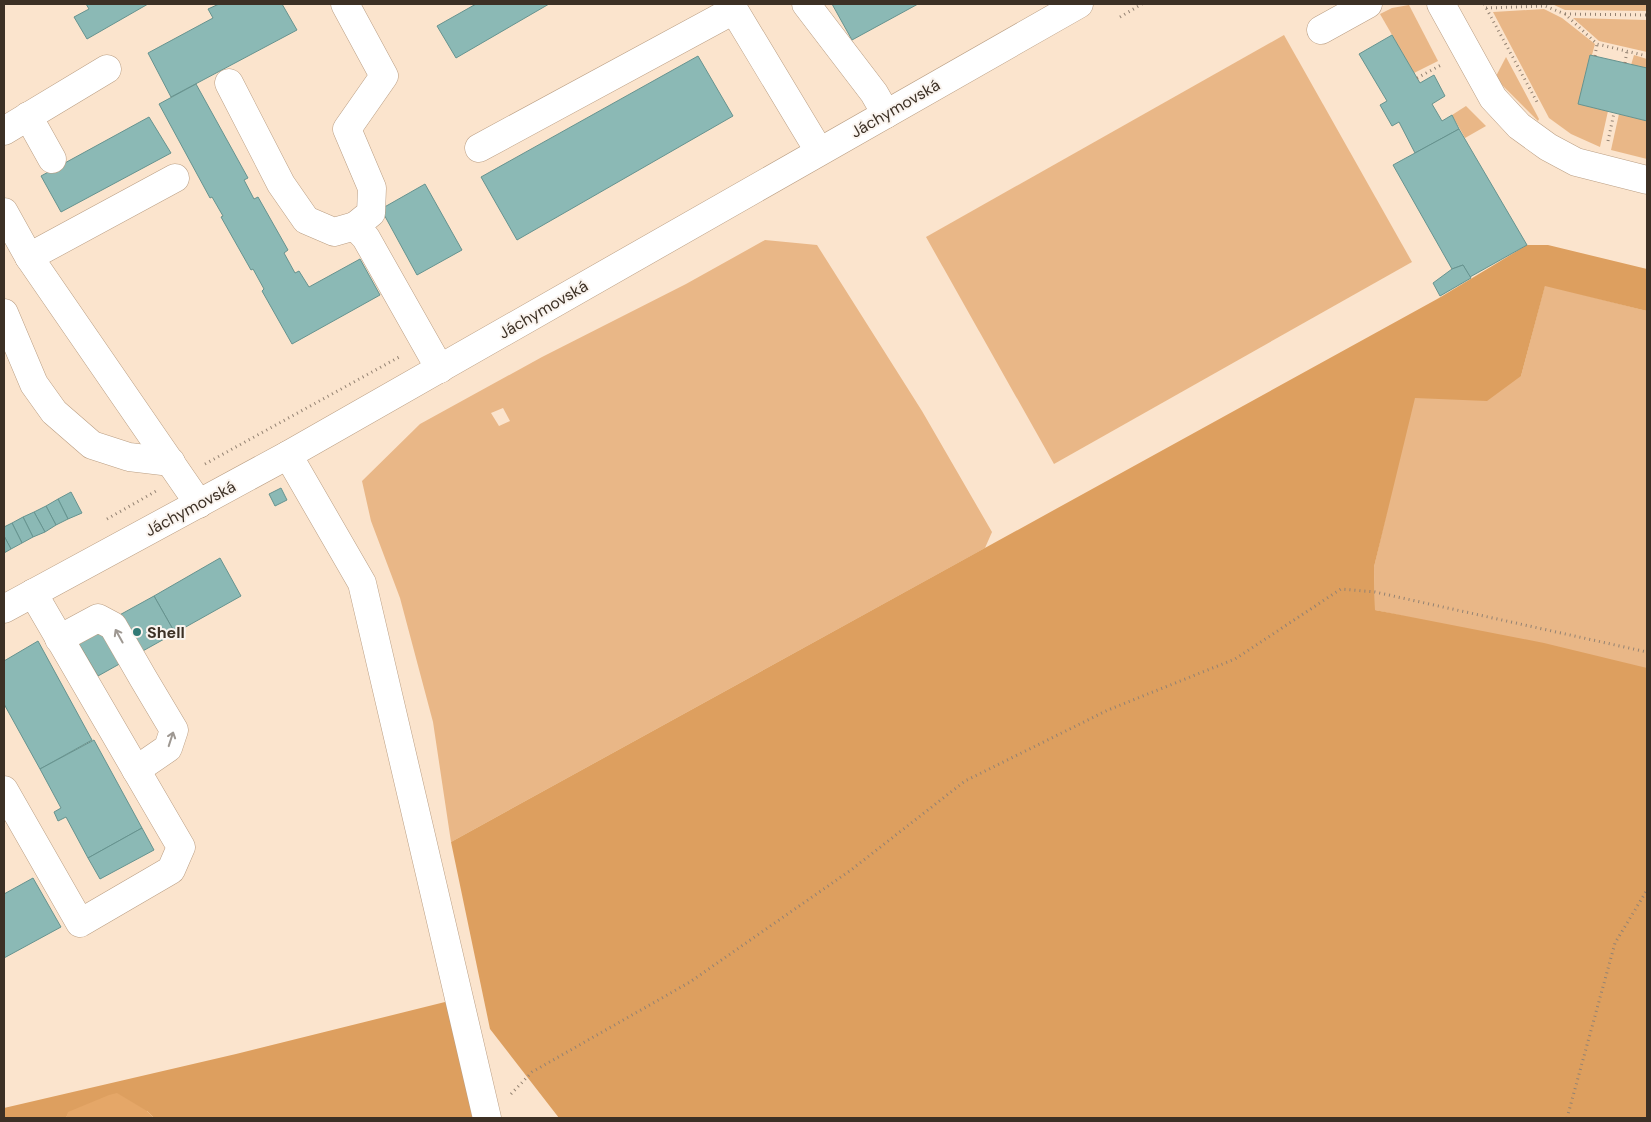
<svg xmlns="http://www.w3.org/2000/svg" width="1651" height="1122" font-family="'DM Sans',sans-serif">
<rect width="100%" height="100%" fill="#fbe4cd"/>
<g fill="#e9b787" fill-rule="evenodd">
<polygon points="1552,4 1647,4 1647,11 1565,10"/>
<polygon points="1409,5 1438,61 1414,73 1380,14 1392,8"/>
<polygon points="1544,9 1562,18 1595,44 1592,55 1590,55 1579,104 1608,111 1600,147 1571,134 1549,118 1493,12"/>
<polygon points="1573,18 1647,20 1647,52 1599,41"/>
<polygon points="1284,35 1412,262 1054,464 926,237"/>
<polygon points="1634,55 1647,59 1647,68 1631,65"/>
<polygon points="1506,57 1539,119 1538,121 1495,78"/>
<polygon points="1466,106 1486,126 1465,138 1452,115"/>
<polygon points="1619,114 1647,121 1647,159 1611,150"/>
<path d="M765,240L817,245L922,411L992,532L985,548L451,842L433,722L400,598L371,521L362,481L420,424L542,357L686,284ZM503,408L510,421L499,426L491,413Z"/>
<polygon points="1545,285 1647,311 1646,669 1375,610 1374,567 1414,394 1521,376"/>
</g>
<g fill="#dd9f5f">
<polygon points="1527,245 1548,245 1647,269 1647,311 1545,286 1521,376 1487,401 1415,398 1374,567 1375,610 1544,643 1647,668 1647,1118 559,1118 490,1029 451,842 1439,298"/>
<polygon points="449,1001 474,1118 154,1118 147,1111 69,1112 66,1118 4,1118 4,1108 236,1054"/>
</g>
<polygon fill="#e5a768" points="117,1093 147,1111 154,1118 66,1118 68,1112 109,1095"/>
<g fill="#8bb9b5" stroke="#66938f">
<polygon points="86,4 148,4 87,39 74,17 89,9"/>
<polygon points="219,4 282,4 297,30 171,97 148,53 213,18 208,9"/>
<polygon points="476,4 549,4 456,58 437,26"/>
<polygon points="832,4 918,4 852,40"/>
<polygon points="1392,35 1420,83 1434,75 1445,96 1432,104 1442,121 1452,115 1459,129 1415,153 1399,122 1392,126 1380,105 1387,101 1359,54"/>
<polygon points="1590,55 1647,68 1647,121 1578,104"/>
<polygon points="698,56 733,116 517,240 481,177"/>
<polygon points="196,84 248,178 244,180 254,199 258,197 288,250 284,253 295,273 299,271 309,287 360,259 380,295 292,344 262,291 264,289 253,269 251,270 221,217 223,216 212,197 210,198 159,104"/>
<polygon points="149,117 171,153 61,212 41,176"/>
<polygon points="1459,129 1527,245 1470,277 1463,265 1452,269 1393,165"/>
<polygon points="425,184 462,250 417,275 381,209"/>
<polygon points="1463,265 1471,278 1440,296 1433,283 1452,269"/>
<polygon points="281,488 287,500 275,506 269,494"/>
<polygon points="71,492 82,513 68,519 58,499"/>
<polygon points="58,499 68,519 56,525 46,506"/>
<polygon points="46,506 56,525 45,532 34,512"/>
<polygon points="34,512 45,532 33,537 23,517"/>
<polygon points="23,517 33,537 22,543 12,523"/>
<polygon points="12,523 22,543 11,549 4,536 4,527"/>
<polygon points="4,536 11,549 4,553"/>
<polygon points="220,558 241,596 175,633 154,596"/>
<polygon points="154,596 175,633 98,676 76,639"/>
<polygon points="38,641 92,740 40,769 4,704 4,661"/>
<polygon points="94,740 142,828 88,858 66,817 58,821 54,812 61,808 40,769"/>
<polygon points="142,828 154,850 100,879 88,858"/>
<polygon points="33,878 61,927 4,958 4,894"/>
</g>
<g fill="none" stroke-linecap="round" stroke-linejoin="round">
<g stroke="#ba9e83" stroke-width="29">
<g id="minor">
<polyline points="345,4 384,76 347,129 372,188 371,213 355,226"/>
<polyline points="806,4 874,93 886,114"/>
<polyline points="1441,4 1493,98 1519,126 1548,147 1576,162 1647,180"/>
<polyline points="1321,30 1368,4"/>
<polyline points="229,83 281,184 306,220 334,232 355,226 366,238 440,369"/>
<polyline points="28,116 52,159"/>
<polyline points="4,131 107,69"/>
<polyline points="479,148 734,10 819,151"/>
<polyline points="4,212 29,257 199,504"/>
<polyline points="29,257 175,178"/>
<polyline points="4,313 34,384 54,412 92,445 129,457 171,462"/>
<polyline points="288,455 362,583 487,1118"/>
<polyline points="4,609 288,455 1079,4"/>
<polyline points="59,639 98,618 113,626 143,678 174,730 168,748 136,770"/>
<polyline points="4,790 80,923 171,870 181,847 33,593"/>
</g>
</g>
<g stroke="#938272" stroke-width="3" stroke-dasharray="1 4" stroke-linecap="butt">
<polyline points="1484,4 1537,102"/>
<polyline points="1486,8 1545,6 1565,14 1597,44 1647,56"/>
<polyline points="1565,14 1647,15"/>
<polyline points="1120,17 1142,4"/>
<polyline points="1595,56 1597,44"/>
<polyline points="1625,63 1627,51"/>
<polyline points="1417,78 1443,64"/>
<polyline points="1608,141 1614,113"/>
<polyline points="205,464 401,356"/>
<polyline points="107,519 158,490"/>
<polyline points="511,1094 532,1072 690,982 733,952 851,870 965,781 1108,710 1235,659 1341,589 1375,592 1647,652"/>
<polyline points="1567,1118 1615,943 1647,890"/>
</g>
<use href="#minor" stroke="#fff" stroke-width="28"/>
</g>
<defs><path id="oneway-shaft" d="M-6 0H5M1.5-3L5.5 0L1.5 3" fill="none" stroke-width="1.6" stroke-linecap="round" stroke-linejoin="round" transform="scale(1.25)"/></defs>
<g stroke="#9e9892">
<use href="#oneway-shaft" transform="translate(119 636) rotate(-119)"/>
<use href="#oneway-shaft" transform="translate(171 739) rotate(-72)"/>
</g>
<circle fill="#317974" stroke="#faf4ef" stroke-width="2" cx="137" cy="632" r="5"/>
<g text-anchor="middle" stroke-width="4" stroke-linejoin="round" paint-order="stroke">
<g font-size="16" fill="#3c3025" stroke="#faf4ef">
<text transform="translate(895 108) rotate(-30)" y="6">Jáchymovská</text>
<text transform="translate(543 309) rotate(-30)" y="6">Jáchymovská</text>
<text transform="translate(190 508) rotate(-28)" y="6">Jáchymovská</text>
</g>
<g font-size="16" font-weight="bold" fill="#3c3025" stroke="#faf4ef" text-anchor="start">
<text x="147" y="638">Shell</text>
</g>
</g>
<rect width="1651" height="1122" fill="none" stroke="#3c3025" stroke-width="10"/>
</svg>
